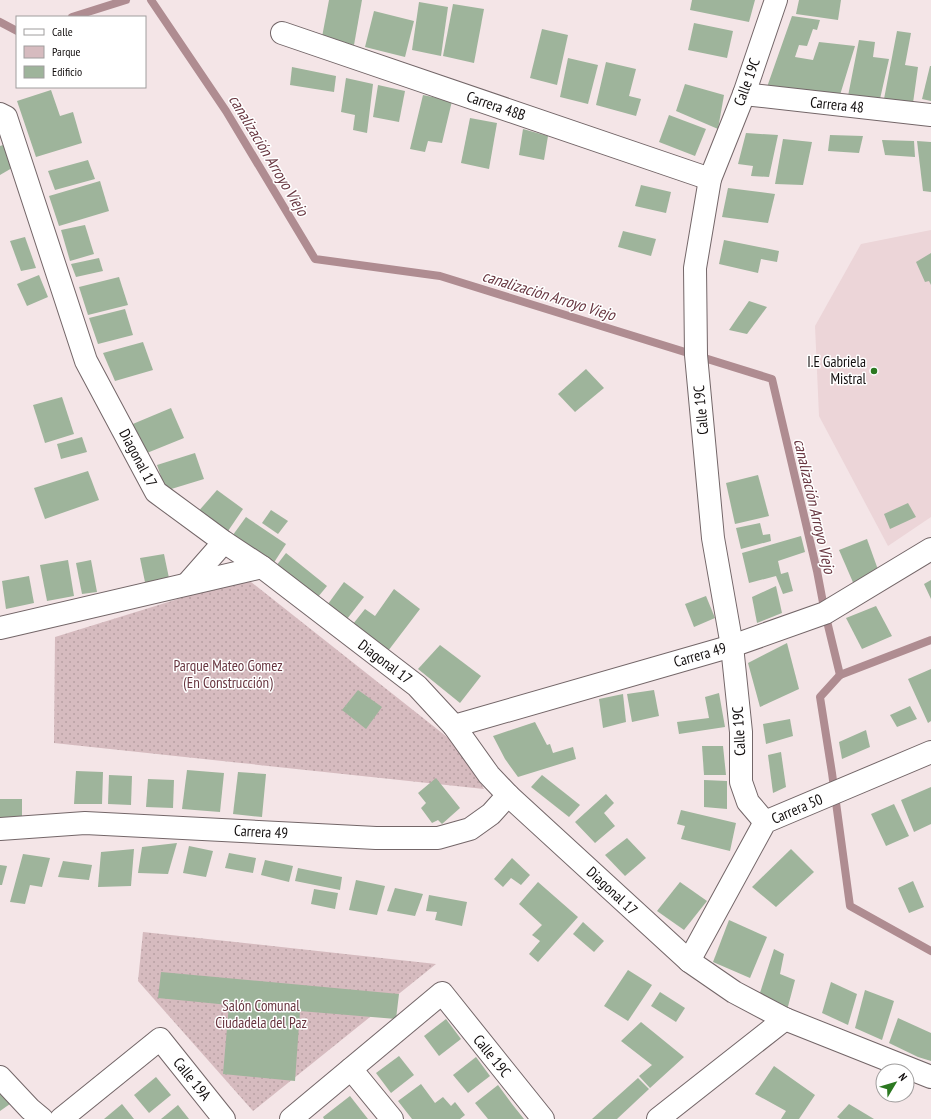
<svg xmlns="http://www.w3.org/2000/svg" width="931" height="1119" font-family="'PT Sans Narrow',sans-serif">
<defs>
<pattern id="green-dots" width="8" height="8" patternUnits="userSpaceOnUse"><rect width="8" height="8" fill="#d6bbbf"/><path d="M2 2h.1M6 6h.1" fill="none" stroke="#b7a0a3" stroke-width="1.8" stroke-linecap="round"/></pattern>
</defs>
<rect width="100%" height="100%" fill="#f4e5e7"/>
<polygon fill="#ecd5d8" points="931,230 931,517 888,546 819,416 815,326 861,244"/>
<g fill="url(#green-dots)">
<polygon points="246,578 461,748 484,789 54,743 55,637"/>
<polygon points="143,932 436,964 253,1111 138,981"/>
</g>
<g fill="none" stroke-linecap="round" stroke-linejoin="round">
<g stroke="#af8c91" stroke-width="8">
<polyline points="151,0 226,111 315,259 440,276 772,379 817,571 825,613 840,675"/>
<polyline points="72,17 126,0"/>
<polyline points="0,22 17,31"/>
<polyline points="931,640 840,675 820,697 832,773 850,906 931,951"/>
</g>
</g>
<g fill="#9eb49b">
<polygon points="329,0 362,0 354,45 322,37"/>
<polygon points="692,0 755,0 749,22 690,10"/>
<polygon points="799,0 841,0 838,20 796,14"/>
<polygon points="419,2 448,7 441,56 412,50"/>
<polygon points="453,4 484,9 474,63 443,56"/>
<polygon points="374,11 414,21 405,57 365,47"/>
<polygon points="792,16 820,20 817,30 813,29 807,46 799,45 795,57 813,60 819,42 855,46 840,95 767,87"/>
<polygon points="694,23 733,31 727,58 688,50"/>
<polygon points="542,29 568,35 557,85 530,78"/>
<polygon points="897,31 911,33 905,65 918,67 913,103 884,99"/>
<polygon points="859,40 875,42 873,57 889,59 880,99 848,96"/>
<polygon points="568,58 598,65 588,104 560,97"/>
<polygon points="606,62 636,69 629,96 641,99 636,116 596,105"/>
<polygon points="930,66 931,66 931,101 922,99"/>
<polygon points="292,67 336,76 334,92 290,85"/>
<polygon points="346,78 373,84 367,133 353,130 355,115 341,112"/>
<polygon points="685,84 724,95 718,129 676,111"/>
<polygon points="378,85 405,91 399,122 373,117"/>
<polygon points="51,90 60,116 73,112 82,143 36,157 17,101"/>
<polygon points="423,95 452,101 442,143 428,141 425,152 410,149"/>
<polygon points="669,115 706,129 695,156 659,142"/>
<polygon points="470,118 497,123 489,169 461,163"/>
<polygon points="523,129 548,136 544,160 519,155"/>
<polygon points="746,133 778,135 769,177 751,176 753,166 738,164"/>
<polygon points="830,135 863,136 859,153 828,151"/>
<polygon points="783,139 812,142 803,185 775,184"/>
<polygon points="882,140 914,141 915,157 885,155"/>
<polygon points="917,141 931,142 931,192 923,191"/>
<polygon points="3,145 12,168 0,175 0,146"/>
<polygon points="88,160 95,179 55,190 48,171"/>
<polygon points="100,181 109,211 59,226 49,196"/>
<polygon points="641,185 671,192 666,213 635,206"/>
<polygon points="728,188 775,194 768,223 722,217"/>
<polygon points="85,225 94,254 70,261 61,230"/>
<polygon points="623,231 656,239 651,256 618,247"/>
<polygon points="25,237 36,268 21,271 10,241"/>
<polygon points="724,240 779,251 777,262 761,259 758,273 719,264"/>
<polygon points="931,253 931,285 929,281 925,282 916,262"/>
<polygon points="99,258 103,271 76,277 71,264"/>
<polygon points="39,275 48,297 27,306 17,284"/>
<polygon points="119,277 128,305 88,315 79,287"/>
<polygon points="749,301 767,307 747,334 729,330"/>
<polygon points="125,309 133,335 98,344 89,318"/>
<polygon points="143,342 153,370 115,381 103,353"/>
<polygon points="586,369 604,388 575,412 558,394"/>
<polygon points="62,397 74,434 45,443 33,405"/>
<polygon points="171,408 184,438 142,455 128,426"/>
<polygon points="82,437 87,452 61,459 57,444"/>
<polygon points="195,453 204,479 168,490 165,488 157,465"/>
<polygon points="88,471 99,500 45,519 34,488"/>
<polygon points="758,475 769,516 735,524 726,483"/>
<polygon points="217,490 243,509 226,534 197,513"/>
<polygon points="908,503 916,517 890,529 884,514"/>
<polygon points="271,510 288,521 278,534 262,523"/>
<polygon points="246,517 286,544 273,564 230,539"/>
<polygon points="760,523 763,535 770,534 771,541 741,549 736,528"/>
<polygon points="801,536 805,552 778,561 781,574 788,572 793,591 783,594 776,576 749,583 742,553"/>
<polygon points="867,539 881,578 855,587 839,550"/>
<polygon points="286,553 327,586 318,597 276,566"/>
<polygon points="164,554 170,583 146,587 140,558"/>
<polygon points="68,560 74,596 47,601 40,565"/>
<polygon points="91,560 97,592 82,594 76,563"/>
<polygon points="29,576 34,603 6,609 2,581"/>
<polygon points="931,580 931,599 924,584"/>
<polygon points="344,582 364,597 347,619 328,604"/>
<polygon points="776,586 782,613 757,623 752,597"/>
<polygon points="394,589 420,609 388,651 353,624 365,609 375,616"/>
<polygon points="706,596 715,618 694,627 685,604"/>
<polygon points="876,606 892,636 862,649 846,618"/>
<polygon points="787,643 799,689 760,707 748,663"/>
<polygon points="440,645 481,676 460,703 418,669"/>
<polygon points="931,669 931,721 928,723 908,679"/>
<polygon points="358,690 382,707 366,729 342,710"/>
<polygon points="654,690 659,716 632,722 627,694"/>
<polygon points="719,693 725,727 679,734 677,722 709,718 705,697"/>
<polygon points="623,694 626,722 603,728 599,699"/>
<polygon points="910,706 917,719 897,727 890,715"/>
<polygon points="790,719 793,736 766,744 763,724"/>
<polygon points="535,722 547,745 550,744 553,753 573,747 576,759 518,777 505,759 493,736"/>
<polygon points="866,730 870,747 842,759 839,742"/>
<polygon points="702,746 723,746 726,775 704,775"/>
<polygon points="781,752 786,787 773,793 768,755"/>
<polygon points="187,770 224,773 220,812 182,809"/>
<polygon points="76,771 103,772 102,804 74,804"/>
<polygon points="238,772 266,774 262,817 233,814"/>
<polygon points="109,775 132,776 131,805 108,804"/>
<polygon points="542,775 580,805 569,817 531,787"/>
<polygon points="436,778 460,808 442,824 438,820 432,823 421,808 426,803 418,793"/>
<polygon points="148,779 174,780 173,808 146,807"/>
<polygon points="704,780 727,781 727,809 704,807"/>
<polygon points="931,787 931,824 914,832 901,800"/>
<polygon points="606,794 614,803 604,813 615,826 595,843 575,822"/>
<rect x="0" y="799" width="22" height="25"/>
<polygon points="894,804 909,836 886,846 871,814"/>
<polygon points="681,810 736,823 730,851 681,839 685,826 677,824"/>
<polygon points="627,838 646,858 625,876 605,855"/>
<polygon points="177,843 168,874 138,873 142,847"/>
<polygon points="189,846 213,851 206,877 183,873"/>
<polygon points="134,849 131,886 98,887 101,852"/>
<polygon points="791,849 814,872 776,907 752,887"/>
<polygon points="229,853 256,858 253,873 225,868"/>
<polygon points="23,854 50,858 42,887 30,885 25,904 10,902"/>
<polygon points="512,858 530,875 521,885 511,878 503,887 494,879"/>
<polygon points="265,860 293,866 289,882 261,875"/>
<polygon points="63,861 92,865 89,880 58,877"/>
<polygon points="0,865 7,866 2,885 0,885"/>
<polygon points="298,868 342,877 340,890 295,881"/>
<polygon points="356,880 385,886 377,915 349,910"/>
<polygon points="913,881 924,907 909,913 898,888"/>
<polygon points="538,882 578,917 538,962 529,954 540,941 532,935 542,925 519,904"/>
<polygon points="680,882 707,901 684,930 657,911"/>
<polygon points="395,888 423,894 415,916 387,911"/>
<polygon points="314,889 338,893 335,909 311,904"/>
<polygon points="429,895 467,902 462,926 435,920 437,912 426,911"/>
<polygon points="729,920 767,937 750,978 713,962"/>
<polygon points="583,922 604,941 594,952 573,934"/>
<polygon points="774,949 784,954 780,974 795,980 786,1014 759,996"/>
<polygon points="628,970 652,985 628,1021 604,1006"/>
<polygon points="161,972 399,994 396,1019 300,1011 295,1081 223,1074 229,1005 158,998"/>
<polygon points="831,982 857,994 848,1025 822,1013"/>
<polygon points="865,990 894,1001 882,1040 855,1028"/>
<polygon points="660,992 685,1008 676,1022 651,1006"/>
<polygon points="898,1018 931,1033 931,1061 918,1057 889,1043"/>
<polygon points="446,1019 461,1039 439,1056 424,1036"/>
<polygon points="641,1022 684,1057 650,1088 639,1076 652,1065 621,1041"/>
<polygon points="399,1056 414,1075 391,1093 376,1073"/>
<polygon points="476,1057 490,1076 468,1093 453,1075"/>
<polygon points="774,1066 815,1095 799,1119 781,1119 786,1111 755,1094"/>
<polygon points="156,1077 171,1095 149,1113 134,1095"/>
<polygon points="638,1078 649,1089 617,1119 592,1119"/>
<polygon points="421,1084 435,1103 443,1097 451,1106 455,1102 465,1115 460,1119 412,1119 398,1101"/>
<polygon points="498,1085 512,1104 524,1119 488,1119 475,1103"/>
<polygon points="0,1091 10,1104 0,1111"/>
<polygon points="350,1096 368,1119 324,1119 323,1117"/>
<polygon points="122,1104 134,1119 104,1119"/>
<polygon points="849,1104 874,1119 840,1119 837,1117"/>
<polygon points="178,1105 189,1119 161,1119"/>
</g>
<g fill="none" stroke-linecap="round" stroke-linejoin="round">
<g stroke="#736668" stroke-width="24">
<g id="minor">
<polyline points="282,33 710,179"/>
<polyline points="744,94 931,115"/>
<polyline points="0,114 6,117 86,361 156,492 224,542 262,567 417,686 454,726 489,775 508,795 689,961 734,992 785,1019 931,1077"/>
<polyline points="187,584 224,542"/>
<polyline points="0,628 262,567"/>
<polyline points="454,726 732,646 825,613 931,549"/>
<polyline points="765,822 748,802 741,782 741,732 732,646 713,538 696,355 695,268 710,179 744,94 776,0"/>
<polyline points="0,829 85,823 376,838 438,838 470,829 491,814 508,795"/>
<polyline points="689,961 765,822 931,752"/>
<polyline points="351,1069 392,1119"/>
<polyline points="0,1077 30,1109 42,1119"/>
<polyline points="61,1119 160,1039 224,1119"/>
<polyline points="291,1119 442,993 543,1119"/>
<polyline points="658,1119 785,1019"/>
</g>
</g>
<use href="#minor" stroke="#fff" stroke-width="22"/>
</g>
<circle fill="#2b7820" stroke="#fff" stroke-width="1.5" cx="874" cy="371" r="4"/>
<g text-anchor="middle" stroke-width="3" stroke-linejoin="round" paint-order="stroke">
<g font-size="15" fill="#110d0d" stroke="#fff">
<text transform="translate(747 82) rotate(-70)" y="5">Calle 19C</text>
<text transform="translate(837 105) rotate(6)" y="5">Carrera 48</text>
<text transform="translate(496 106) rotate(19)" y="5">Carrera 48B</text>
<text transform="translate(701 410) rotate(-95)" y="5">Calle 19C</text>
<text transform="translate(138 458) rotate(62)" y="5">Diagonal 17</text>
<text transform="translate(700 655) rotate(-16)" y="5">Carrera 49</text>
<text transform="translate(385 662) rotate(37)" y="5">Diagonal 17</text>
<text transform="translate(739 731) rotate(-93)" y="5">Calle 19C</text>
<text transform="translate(797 809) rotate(-23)" y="5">Carrera 50</text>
<text transform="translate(261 832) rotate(3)" y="5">Carrera 49</text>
<text transform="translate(612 891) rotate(43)" y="5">Diagonal 17</text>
<text transform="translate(492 1056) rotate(51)" y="5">Calle 19C</text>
<text transform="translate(192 1079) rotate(51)" y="5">Calle 19A</text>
</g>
<g font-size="15" fill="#110d0d" stroke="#fff" text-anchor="end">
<text x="866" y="367">I.E Gabriela<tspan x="866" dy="17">Mistral</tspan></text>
</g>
<g font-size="15" fill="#67353f" stroke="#fff">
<text x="228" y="671">Parque Mateo Gomez<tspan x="228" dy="17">(En Construcción)</tspan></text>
<text x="261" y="1011">Salón Comunal<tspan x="261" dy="17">Ciudadela del Paz</tspan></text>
</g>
<g font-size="16" font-style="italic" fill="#683640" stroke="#fff">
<text transform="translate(269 155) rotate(59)" y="6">canalización Arroyo Viejo</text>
<text transform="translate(549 295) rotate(17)" y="6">canalización Arroyo Viejo</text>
<text transform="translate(815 506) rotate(77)" y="6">canalización Arroyo Viejo</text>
</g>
</g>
<rect x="16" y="16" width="130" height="72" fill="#ffffff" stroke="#a09e9e"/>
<rect x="24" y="29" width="20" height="6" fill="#ffffff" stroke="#a09e9e"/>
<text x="52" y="36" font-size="12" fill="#110d0d">Calle</text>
<rect x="24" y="46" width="20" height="12" fill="#d6bbbf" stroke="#a09e9e"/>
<text x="52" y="56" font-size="12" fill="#110d0d">Parque</text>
<rect x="24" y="66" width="20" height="12" fill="#9eb49b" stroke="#a09e9e"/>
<text x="52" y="76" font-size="12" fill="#110d0d">Edificio</text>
<g transform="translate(895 1083) rotate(52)"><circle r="19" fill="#ffffff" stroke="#a09e9e"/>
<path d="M0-3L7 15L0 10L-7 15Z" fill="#2b7820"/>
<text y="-6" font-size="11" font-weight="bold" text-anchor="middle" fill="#110d0d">N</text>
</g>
</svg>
